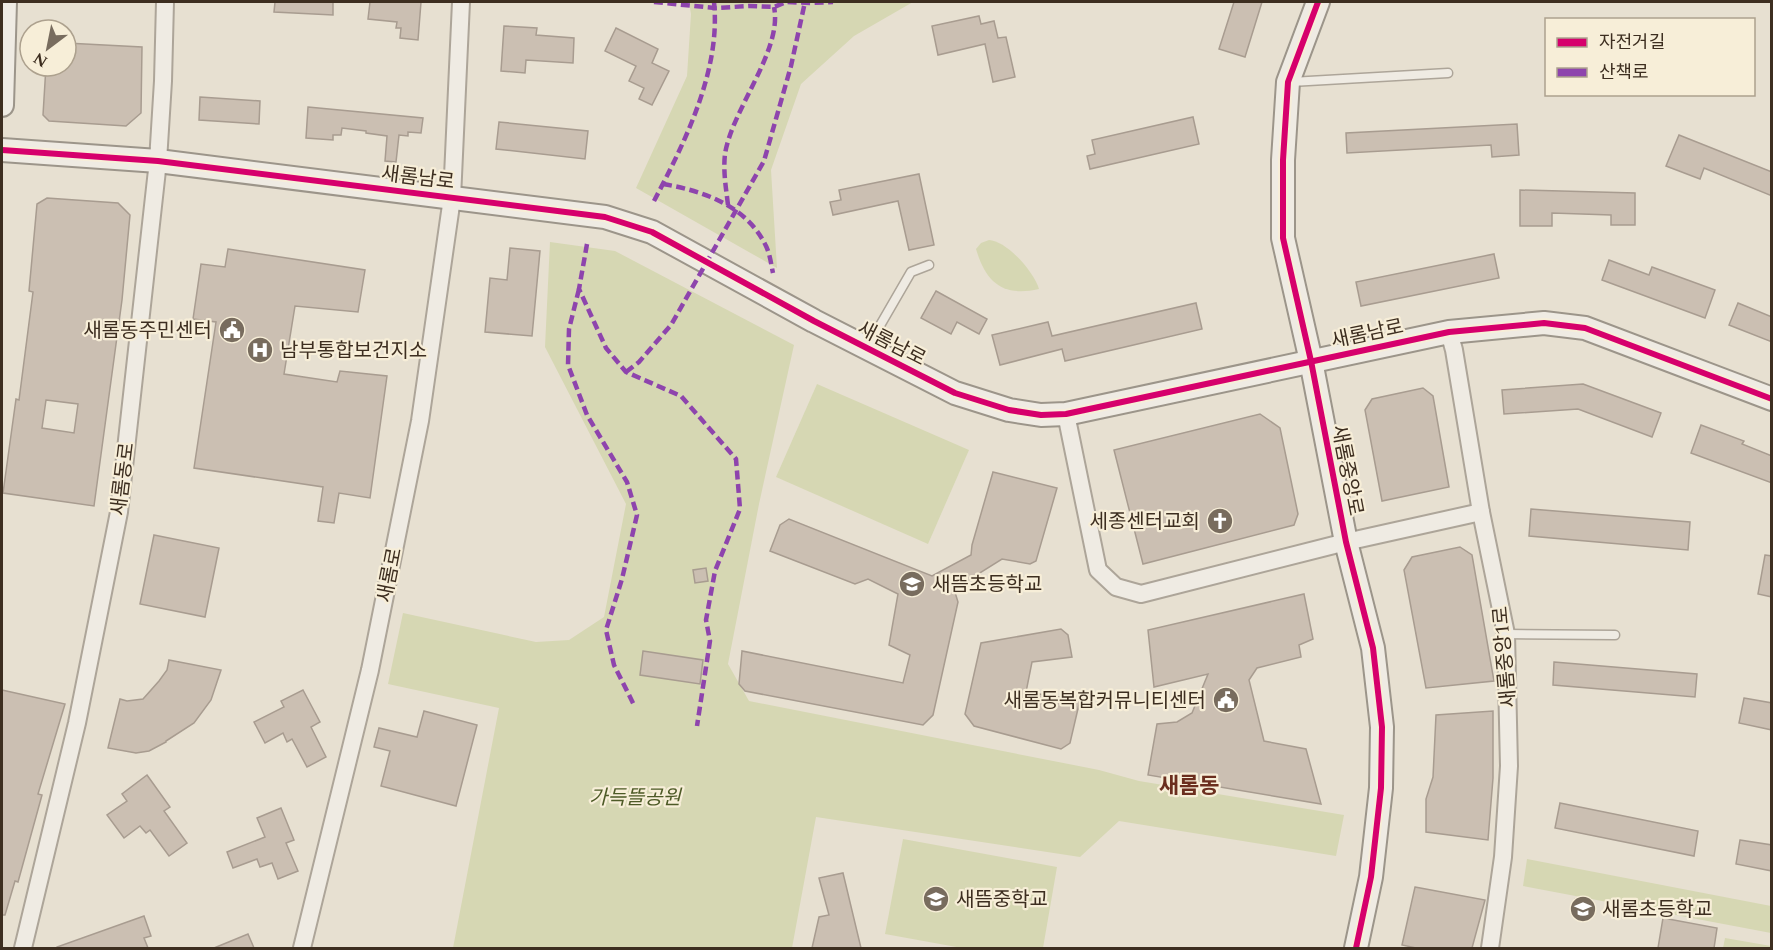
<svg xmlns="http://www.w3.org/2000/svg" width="1773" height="950" font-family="Spectral,'Noto Sans KR',serif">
<rect width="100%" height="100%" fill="#e7e0d1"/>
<g fill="#d6d7b3">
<polygon points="689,2 913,2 854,36 801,84 771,170 777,268 636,188 687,76 691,14"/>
<path d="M989,240C1007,241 1034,272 1039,289C1003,297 986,283 976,249L981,243Z"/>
<polygon points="550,242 615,251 794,345 759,504 728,664 749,701 1099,770 1139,781 1344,815 1336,856 1119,821 1080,857 816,817 792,948 453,948 499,708 388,684 403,613 536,642 569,640 604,617 626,504 545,347"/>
<polygon points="817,384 969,450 928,544 776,477"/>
<polygon points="903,839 1057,867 1043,948 962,948 885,934"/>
<polygon points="1527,859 1771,906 1771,933 1523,886"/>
<polygon points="1725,938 1771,946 1771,948 1723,948"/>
</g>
<g fill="#cbbfb2" stroke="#a89c90" stroke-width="1.5" fill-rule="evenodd">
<polygon points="275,2 333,2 333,15 274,12"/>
<polygon points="370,2 421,2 418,40 400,38 401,28 396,28 397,22 368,19"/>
<polygon points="1234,2 1262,2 1245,57 1219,49"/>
<polygon points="979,16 981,24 994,21 998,38 1006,37 1015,77 993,82 985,44 938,55 932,26"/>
<polygon points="504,26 537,28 536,35 574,38 573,63 526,60 525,73 501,71"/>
<polygon points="616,28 658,49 652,63 669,71 652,105 639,99 644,88 629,81 636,66 605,51"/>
<polygon points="66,43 142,47 141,113 126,126 49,121 43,115 46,66 66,66"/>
<polygon points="200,97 260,101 259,124 199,120"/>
<polygon points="308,107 423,118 421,133 408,132 408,136 399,135 396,162 385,161 387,136 366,133 366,131 342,128 341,135 333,135 333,140 306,138"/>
<polygon points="1193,117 1199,144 1090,169 1087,156 1095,154 1092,140"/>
<polygon points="499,122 588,131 585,159 496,149"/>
<polygon points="1517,124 1519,155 1492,157 1491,145 1347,153 1346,133"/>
<polygon points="1679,135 1772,172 1772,196 1704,168 1700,179 1666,166"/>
<polygon points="919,174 934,245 909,250 898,201 833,215 830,202 841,200 839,190"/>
<polygon points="1520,190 1635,193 1635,225 1611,225 1611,215 1552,213 1552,226 1520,226"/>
<path d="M47,198L118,203L130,215L122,300L94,506L3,493L16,399L19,400L33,292L29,291L37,204ZM46,400L78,404L74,433L42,428Z"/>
<polygon points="510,248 540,251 532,336 485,332 490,278 507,280"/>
<polygon points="228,249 365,270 358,312 295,306 284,374 337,382 340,371 387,376 370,498 339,493 334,523 318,521 323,487 194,468 216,322 193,319 201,264 225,267"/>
<polygon points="1494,254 1499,278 1361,306 1356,282"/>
<polygon points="1609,260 1649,275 1652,267 1715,290 1705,318 1602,280"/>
<polygon points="936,291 987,319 979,334 957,322 951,334 921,318"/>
<polygon points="1196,303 1202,329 1065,361 1062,349 1000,365 992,335 1048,322 1052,336"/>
<polygon points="1738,303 1772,317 1772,342 1729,325"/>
<polygon points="1583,384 1661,413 1652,437 1578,409 1504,414 1502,390"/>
<polygon points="1423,388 1433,396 1449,487 1382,501 1365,410 1372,399"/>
<polygon points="1260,414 1280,428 1298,514 1294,525 1143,564 1114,450"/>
<polygon points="1701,425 1744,441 1742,444 1772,456 1772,483 1691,453"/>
<polygon points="993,472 1057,488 1036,561 1030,564 1002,559 954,589 958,602 933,715 923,725 745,691 739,684 742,651 903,683 910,655 889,645 898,594 868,579 855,584 770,551 780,525 789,519 932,576 971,555 972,545"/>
<polygon points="1531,509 1690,522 1688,550 1529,536"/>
<polygon points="154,535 219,548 205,617 140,604"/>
<polygon points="1460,547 1472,555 1494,681 1426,688 1404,570 1412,557"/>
<polygon points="1765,555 1772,556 1772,597 1758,594"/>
<polygon points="706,568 708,581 695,583 693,570"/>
<polygon points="1304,594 1313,639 1299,645 1301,657 1257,668 1249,680 1264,741 1306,749 1321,804 1148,775 1157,724 1177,722 1192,713 1208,674 1154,687 1148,630"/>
<polygon points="1061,629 1068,635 1072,657 1032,662 1026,692 1080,700 1070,743 1061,749 974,726 965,714 981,643"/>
<polygon points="643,651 703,660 700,684 640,675"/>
<polygon points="169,660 221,670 211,700 194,723 166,741 166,742 149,751 136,753 108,748 120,699 127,701 143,699 159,681 167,670"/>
<polygon points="1554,662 1697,674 1695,697 1553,685"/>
<polygon points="2,690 65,704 38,794 42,795 18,882 15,881 5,915 2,915"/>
<polygon points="303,690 320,722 311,727 326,757 307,767 292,739 287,742 283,733 265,743 254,722 284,707 281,701"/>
<polygon points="1744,698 1772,703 1772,730 1739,723"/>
<polygon points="424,711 477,725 456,806 381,786 390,751 374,747 379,728 417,737"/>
<polygon points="1493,711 1493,778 1488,840 1426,832 1426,799 1433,777 1436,715"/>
<polygon points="147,775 170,807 164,811 187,843 169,856 150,830 146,833 140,826 124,838 107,815 127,801 122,794"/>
<polygon points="1560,803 1698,831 1694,856 1555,828"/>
<polygon points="281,808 294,840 286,843 298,871 278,879 272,863 260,867 257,859 233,868 227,852 265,837 257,818"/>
<polygon points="1740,840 1772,845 1772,871 1736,864"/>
<polygon points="843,873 861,948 812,948 819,917 829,915 819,878"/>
<polygon points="1415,887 1485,900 1472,948 1416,948 1402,945"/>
<polygon points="144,916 151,936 144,938 148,948 57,948 57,947"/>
<polygon points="1663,918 1717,928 1714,948 1658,948"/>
<polygon points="248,934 254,948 214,948"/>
</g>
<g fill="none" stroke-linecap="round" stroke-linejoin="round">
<g stroke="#ada599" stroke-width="11">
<g id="lane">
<polyline points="1291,82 1448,73"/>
<polyline points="867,348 911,272 929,265"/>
<polyline points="1506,634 1615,635"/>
</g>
</g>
<g stroke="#ada599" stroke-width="20">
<g id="street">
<polyline points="1449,332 1454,350 1481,512 1506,634 1509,766 1503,857 1490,948"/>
<polyline points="1066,414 1098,570 1116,587 1141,594 1346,542 1481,512"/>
<polyline points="23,948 77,723 119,512 158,161 163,81 165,2"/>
<polyline points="302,948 370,670 420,421 452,198 461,2"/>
</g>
</g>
<g stroke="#9c958a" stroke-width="26">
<g id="secondary">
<polyline points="1318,2 1288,82 1283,160 1283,238 1311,361 1346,542 1373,648 1382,727 1381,788 1371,877 1356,948"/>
<polyline points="2,105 5,2"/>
<polyline points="2,150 158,161 605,217 652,232 814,321 955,393 1009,410 1041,415 1066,414 1449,332 1544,323 1585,328 1772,399"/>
</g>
</g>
<use href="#lane" stroke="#efebe3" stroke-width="8"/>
<use href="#street" stroke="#efebe3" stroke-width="16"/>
<use href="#secondary" stroke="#efebe3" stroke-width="22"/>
<g stroke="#8e44ad" stroke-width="4.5" stroke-dasharray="9 4.5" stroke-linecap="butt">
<polyline points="654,2 715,8 750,6 774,7 786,2 812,3 833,2"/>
<path d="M663,184C704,191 747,206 766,246C770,254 771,264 773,273"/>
<path d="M654,201C685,142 721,70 714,2"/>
<path d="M728,205C726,188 723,171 725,154C732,109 783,50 774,7"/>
<polyline points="587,244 579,289 606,348 626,372 681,396 736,459 740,509 715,571 706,620 710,641 697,726"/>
<polyline points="579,289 569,329 568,365 587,415 627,482 637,515 622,579 606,630 614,665 635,707"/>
<polyline points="626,372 639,362 671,325 764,161 791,66 805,2"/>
</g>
<g stroke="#f7eed8" stroke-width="10">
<g id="cycleway">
<polyline points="1318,2 1288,82 1283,160 1283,238 1311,361 1346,542 1373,648 1382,727 1381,788 1371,877 1356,948"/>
<polyline points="2,150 158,161 605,217 652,232 814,321 955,393 1009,410 1041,415 1066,414 1449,332 1544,323 1585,328 1772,399"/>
</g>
</g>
<use href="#cycleway" stroke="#d6006c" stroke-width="6"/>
</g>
<defs>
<g id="civic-disc" transform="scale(1.35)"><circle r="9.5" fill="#786c5e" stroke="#f7eed8"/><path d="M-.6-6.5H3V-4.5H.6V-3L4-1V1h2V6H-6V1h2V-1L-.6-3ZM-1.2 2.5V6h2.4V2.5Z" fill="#fff"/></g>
<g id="hospital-disc" transform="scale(1.35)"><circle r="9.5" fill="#786c5e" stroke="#f7eed8"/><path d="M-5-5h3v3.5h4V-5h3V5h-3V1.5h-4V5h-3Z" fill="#fff"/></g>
<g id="church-disc" transform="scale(1.35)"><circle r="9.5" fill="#786c5e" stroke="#f7eed8"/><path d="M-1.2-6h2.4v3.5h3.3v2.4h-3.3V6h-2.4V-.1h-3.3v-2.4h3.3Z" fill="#fff"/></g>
<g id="school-disc" transform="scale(1.35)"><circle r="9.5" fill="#786c5e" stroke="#f7eed8"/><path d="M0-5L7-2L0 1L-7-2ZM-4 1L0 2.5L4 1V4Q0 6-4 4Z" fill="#fff"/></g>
</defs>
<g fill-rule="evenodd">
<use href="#civic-disc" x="232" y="330"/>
<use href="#hospital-disc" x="260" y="350"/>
<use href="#church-disc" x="1220" y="521"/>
<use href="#school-disc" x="912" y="584"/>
<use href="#civic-disc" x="1226" y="700"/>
<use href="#school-disc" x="936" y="899"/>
<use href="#school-disc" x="1583" y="909"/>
</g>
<g text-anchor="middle" stroke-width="4.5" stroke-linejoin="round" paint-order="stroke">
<g font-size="20" fill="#3d2e20" stroke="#f7eed8">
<text transform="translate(418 177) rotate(7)" y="7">새롬남로</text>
<text transform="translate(1367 333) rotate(-12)" y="7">새롬남로</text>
<text transform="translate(892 343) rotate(27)" y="7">새롬남로</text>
<text transform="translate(1348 470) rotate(79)" y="7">새롬중앙로</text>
<text transform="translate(122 479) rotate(-83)" y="7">새롬동로</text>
<text transform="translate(389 575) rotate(-79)" y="7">새롬로</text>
<text transform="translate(1504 657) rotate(-95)" y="7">새롬중앙1로</text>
</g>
<g font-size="20" fill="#3d2e20" stroke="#f7eed8" text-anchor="start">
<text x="212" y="337" text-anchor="end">새롬동주민센터</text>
<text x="280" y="357">남부통합보건지소</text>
<text x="1200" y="528" text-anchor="end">세종센터교회</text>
<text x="932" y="591">새뜸초등학교</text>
<text x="1206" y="707" text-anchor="end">새롬동복합커뮤니티센터</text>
<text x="956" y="906">새뜸중학교</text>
<text x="1602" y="916">새롬초등학교</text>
</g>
<g font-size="20" font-style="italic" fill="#4d5a26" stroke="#f7eed8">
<text x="635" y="804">가득뜰공원</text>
</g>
<g font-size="22" font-weight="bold" fill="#6b2e1e" stroke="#f7eed8">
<text x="1189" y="793">새롬동</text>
</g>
</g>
<rect width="1773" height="950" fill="none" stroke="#3d2e20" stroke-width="6"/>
<rect x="1545" y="18" width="210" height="78" fill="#f7eed8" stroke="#ada18e" stroke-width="1.5"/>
<rect x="1557" y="38" width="30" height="9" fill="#d6006c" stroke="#ada18e" stroke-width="1.5"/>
<text x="1599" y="48" font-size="18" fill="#3d2e20">자전거길</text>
<rect x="1557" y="68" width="30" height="9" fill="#8e44ad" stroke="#ada18e" stroke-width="1.5"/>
<text x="1599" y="78" font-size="18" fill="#3d2e20">산책로</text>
<g transform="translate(48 48) rotate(212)"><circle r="28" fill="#f7eed8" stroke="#ada18e" stroke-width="1.5"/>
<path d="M0-4.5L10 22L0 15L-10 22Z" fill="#786c5e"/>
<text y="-9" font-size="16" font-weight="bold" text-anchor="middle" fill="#3d2e20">N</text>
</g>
</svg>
